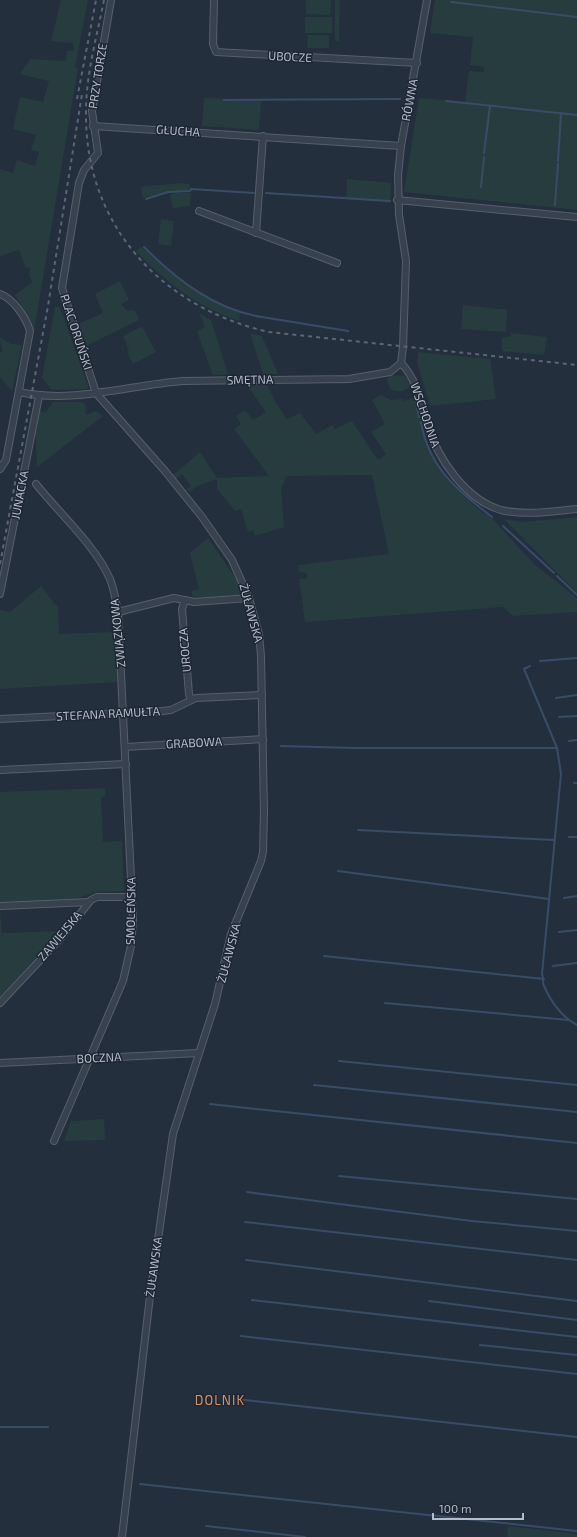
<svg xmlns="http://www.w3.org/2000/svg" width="577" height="1537" font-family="'Exo 2',sans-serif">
<rect width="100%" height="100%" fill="#242f3e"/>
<g fill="#263c3f">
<polygon points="61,0 88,0 75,67 78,68 34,331 28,316 15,295 32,282 29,275 30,267 26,268 19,250 0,256 0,169 13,173 17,160 35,166 39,152 31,150 36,135 13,129 20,97 43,102 49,81 20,74 30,59 66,61 67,51 74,51 73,43 51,41"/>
<polygon points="306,0 331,0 330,15 306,14"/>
<polygon points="335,0 340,0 339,41 335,41"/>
<polygon points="435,0 577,0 577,210 404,192 419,98 465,102 469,71 484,72 484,67 470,65 473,37 430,33"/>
<rect x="305" y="17" width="27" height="16"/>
<polygon points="308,35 329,35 329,48 307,48"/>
<polygon points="204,98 261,100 259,130 202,126"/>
<polygon points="347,179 391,183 390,203 346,199"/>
<polygon points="180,183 190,184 189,192 168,192 143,198 141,187"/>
<polygon points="176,193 191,193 190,206 173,208 170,195"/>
<polygon points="161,219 174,221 171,246 158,244"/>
<path d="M141,247C172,273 201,299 240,312L239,321C198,307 165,282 136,251Z"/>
<polygon points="120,281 129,300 121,304 127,311 134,310 139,318 137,321 86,346 78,324 103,313 95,294"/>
<polygon points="61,298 92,386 90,386 61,302"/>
<polygon points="463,305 507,310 506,332 461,329"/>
<polygon points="55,307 60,307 88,386 87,389 52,390 42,378"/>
<polygon points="199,313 211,320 228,374 214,375 212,373 197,331 205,327"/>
<polygon points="141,327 143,328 156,352 133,364 127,352 129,350 123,336"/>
<polygon points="250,333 262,336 278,374 263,374"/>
<polygon points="511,333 547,337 544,355 502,351 502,338 511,336"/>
<polygon points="0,337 11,344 22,345 12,391 0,377 0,353 2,352"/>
<polygon points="418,352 490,359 496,399 430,406 417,362"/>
<path d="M389,375L405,376L412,384C407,391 399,393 391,390L387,381Z"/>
<path d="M246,384H267L276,403L287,419L300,413L316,434L332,425L334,429L352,421L377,459H380L386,454L371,432L385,424L372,400L381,395L391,400L402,399L403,401L416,397L424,426L421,427C434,472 450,484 484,514L490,516L534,564L577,598V612L513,616L503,607L305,622L299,579L307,578V573L299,572L298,565L389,554L372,475L287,476L281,489L284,527L255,536L253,530L248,532L241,509L235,511L217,489V479L197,486L189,492L187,489L191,486L182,474L176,479L173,475L200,452L217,478L269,476L234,429L241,424L236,416L245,410L253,420L266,412Z"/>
<polygon points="53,402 82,402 85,404 86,415 96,411 103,416 37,467 36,437 32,434 38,409 45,413"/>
<polygon points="577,517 577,593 504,519 523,522"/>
<polygon points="208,538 238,582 241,590 238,595 193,598 191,591 199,589 190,553"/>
<polygon points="41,586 54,603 53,605 56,604 58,607 59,634 115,632 117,682 0,689 0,610 10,612"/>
<polygon points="105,788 105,796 101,797 103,842 122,841 124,891 97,892 69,901 0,904 0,792"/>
<polygon points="0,909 2,933 63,931 0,999"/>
<polygon points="104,1119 105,1140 64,1141 71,1121"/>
<polygon points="508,1526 577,1534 577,1537 507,1537"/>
</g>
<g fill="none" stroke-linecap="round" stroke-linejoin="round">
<g stroke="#394c67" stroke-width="2">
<polyline points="451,2 577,17"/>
<polyline points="224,100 400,99"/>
<polyline points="446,101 577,115"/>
<polyline points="484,153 490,106"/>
<polyline points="558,161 561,113"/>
<polyline points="481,187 484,157"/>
<polyline points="266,193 390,201"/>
<polyline points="146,199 168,192 190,191 191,189 254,193"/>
<polyline points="555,205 558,164"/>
<path d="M144,247C177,280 214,309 261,317"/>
<polyline points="262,317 348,331"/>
<polyline points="415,398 419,417"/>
<path d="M421,422C429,468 457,490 492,517"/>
<polyline points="503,526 554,573"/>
<polyline points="557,576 577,595"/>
<polyline points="540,661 577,658"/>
<path d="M530,666L524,669L557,748L561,774L542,974C544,978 542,982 544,986C551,1002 562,1017 577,1025"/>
<polyline points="556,698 577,695"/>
<polyline points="559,717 577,716"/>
<polyline points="569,741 577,740"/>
<polyline points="281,746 354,748 557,748"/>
<polyline points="574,783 577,783"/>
<polyline points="358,830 554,840"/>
<polyline points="569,837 577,837"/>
<polyline points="338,871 549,899"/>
<polyline points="564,898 577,896"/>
<polyline points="559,932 577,930"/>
<polyline points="324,956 544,979"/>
<polyline points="553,966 577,963"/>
<polyline points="385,1003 568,1020"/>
<polyline points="339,1061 577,1085"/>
<polyline points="314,1085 577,1112"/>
<polyline points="210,1104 577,1143"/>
<polyline points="339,1176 577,1199"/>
<polyline points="247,1192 472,1221 577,1231"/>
<polyline points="245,1222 577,1260"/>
<polyline points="246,1260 577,1301"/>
<polyline points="252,1300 577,1337"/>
<polyline points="429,1301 577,1320"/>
<polyline points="241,1336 577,1374"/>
<polyline points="480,1345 577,1355"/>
<polyline points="236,1399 577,1437"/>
<polyline points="0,1427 48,1427"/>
<polyline points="140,1484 577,1531"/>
<polyline points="206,1526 305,1537"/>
</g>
<g stroke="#565f6c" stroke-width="8">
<g id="minor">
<polyline points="111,0 92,111 98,153 84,170 79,183 62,288 96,393 165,471 202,517 232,560 249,598 259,634 261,656 264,812 263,852 261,861 231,934 215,1004 173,1134 150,1296 122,1537"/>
<polyline points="214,0 213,44 216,52 417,63"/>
<polyline points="93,126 401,146"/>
<polyline points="397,200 577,217"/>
<polyline points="199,211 337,263"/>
<polyline points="256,233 263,136"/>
<path d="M0,294C14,299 26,318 30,331L6,460L0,469"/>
<path d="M401,363C418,381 421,403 428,426C438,459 466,500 501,510C525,516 553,511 577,509"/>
<path d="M19,392C73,404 129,385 183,381L349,379L390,372L401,363L403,347L406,261L399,215L398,175L401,146L427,0"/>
<path d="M36,484C59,513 95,545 110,579C114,589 116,601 118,612L133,920L131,946L123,981L54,1141"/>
<polyline points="0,594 39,396"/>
<polyline points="185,600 182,609 189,694 191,700"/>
<polyline points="118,612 174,598 194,602 249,598"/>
<polyline points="0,719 163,711 171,710 196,698 262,695"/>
<polyline points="125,747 263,739"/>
<polyline points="0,770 126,764"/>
<polyline points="0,906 89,902"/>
<polyline points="0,1003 59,940 91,900 97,897 132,897"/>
<polyline points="0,1063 198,1053"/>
</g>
</g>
<use href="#minor" stroke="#38414e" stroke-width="6"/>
<g stroke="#5a6575" stroke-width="2" stroke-dasharray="4 4" stroke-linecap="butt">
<path d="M104,0C97,36 86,74 86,111C84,224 161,308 269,332L577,365"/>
<polyline points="77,99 96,0"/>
<polyline points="0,564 48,306 82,94"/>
</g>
</g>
<g text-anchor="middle" stroke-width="3" stroke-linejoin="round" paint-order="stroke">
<g font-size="12" fill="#b4bcc9" stroke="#1d2633">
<text transform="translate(290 57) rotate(3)" y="4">UBOCZE</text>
<text transform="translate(98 76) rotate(-81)" y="4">PRZY TORZE</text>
<text transform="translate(410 100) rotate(-79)" y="4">RÓWNA</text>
<text transform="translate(178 131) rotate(4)" y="4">GŁUCHA</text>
<text transform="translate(76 332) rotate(72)" y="4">PLAC ORUŃSKI</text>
<text transform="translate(250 380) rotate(-1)" y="4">SMĘTNA</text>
<text transform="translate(425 415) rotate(71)" y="4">WSCHODNIA</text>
<text transform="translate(20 495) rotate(-79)" y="4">JUNACKA</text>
<text transform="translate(251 613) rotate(75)" y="4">ŻUŁAWSKA</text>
<text transform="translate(118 633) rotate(-96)" y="4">ZWIĄZKOWA</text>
<text transform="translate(185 650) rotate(-95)" y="4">UROCZA</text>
<text transform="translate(108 714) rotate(-3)" y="4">STEFANA RAMUŁTA</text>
<text transform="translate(194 743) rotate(-3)" y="4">GRABOWA</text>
<text transform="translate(131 911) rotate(-89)" y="4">SMOLEŃSKA</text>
<text transform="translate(60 936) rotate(-50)" y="4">ZAWIEJSKA</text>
<text transform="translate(229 953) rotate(-75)" y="4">ŻUŁAWSKA</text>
<text transform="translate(99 1058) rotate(-3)" y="4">BOCZNA</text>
<text transform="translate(154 1267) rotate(-82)" y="4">ŻUŁAWSKA</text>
</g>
<g font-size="13" letter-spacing="1" fill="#d59563" stroke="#1d2633">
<text x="220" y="1405">DOLNIK</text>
</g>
</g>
<path d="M433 1513v6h90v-6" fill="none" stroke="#b4bcc9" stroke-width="2"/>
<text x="439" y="1513" font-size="12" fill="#b4bcc9" stroke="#1d2633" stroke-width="3" paint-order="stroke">100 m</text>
</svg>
